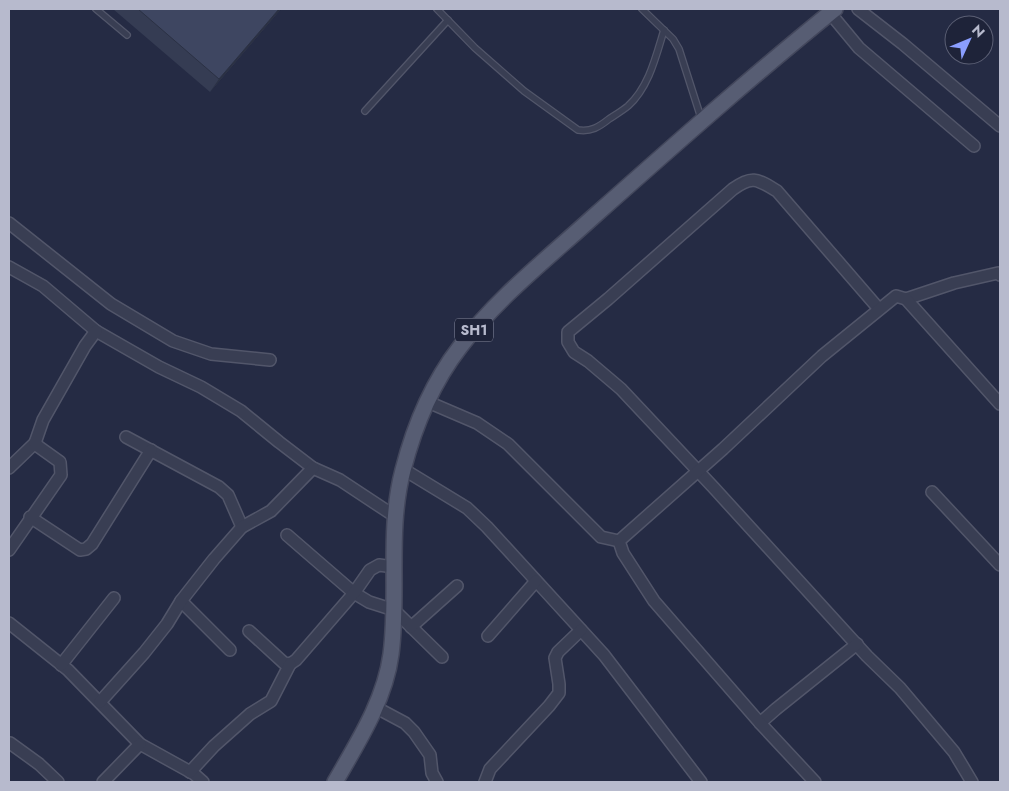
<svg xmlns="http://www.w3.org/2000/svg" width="1009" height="791" font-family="Jost,sans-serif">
<rect width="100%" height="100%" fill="#252b44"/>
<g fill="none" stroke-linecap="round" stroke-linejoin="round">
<g stroke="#52566a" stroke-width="8">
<g id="lane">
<polyline points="96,9 127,35"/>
<path d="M437,9L475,48L524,91L578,130C591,132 599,127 609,119C615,115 622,111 628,106C649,87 656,56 664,30"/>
<polyline points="642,9 673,39 679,49 702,121"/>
<polyline points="365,111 448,20"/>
</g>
</g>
<g stroke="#52566a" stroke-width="14">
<g id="street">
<polyline points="858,9 903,44 1000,126"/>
<polyline points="830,13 859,48 974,146"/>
<polyline points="9,223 111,304 173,341 211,354 270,360"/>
<polyline points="9,267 43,286 96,331 159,367 201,387 241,411 279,442 313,468 340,480 396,517"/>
<polyline points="906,299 954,283 998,273 1000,275"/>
<path d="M879,309L777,191C757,179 752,175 733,189L608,299L568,332V342L574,352L588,361L621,389L714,488L867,656L900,688L954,752L972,782"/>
<polyline points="428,402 477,423 508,444 601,537 619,541"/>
<polyline points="126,437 219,487 228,495 242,527"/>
<polyline points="9,468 35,443"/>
<polyline points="403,469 467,508 487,527 604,655 701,782"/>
<polyline points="932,492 1000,565"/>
<polyline points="30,517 80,550 86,549 92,544 151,450"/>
<polyline points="287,535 354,593 369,602 394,610 442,657"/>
<polyline points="9,550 61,475 60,462 39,447 35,443 43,420 85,346 96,331"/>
<polyline points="181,601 230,650"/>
<polyline points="9,623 68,670 140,744 194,774 203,782"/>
<polyline points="411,627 457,586"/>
<polyline points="249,631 284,663 290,664 296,660 354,593 370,570 379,565 394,567"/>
<polyline points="488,636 536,581"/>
<polyline points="61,665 114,598"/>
<polyline points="100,702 144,653 167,624 181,601 214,559 242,527 271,511 313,468"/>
<polyline points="375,707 405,723 414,732 430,755 432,773 437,782"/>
<polyline points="760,723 776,709 857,644"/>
<polyline points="10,743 39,764 58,782"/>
<polyline points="190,772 214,746 250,714 271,701 290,664"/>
<polyline points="103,782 140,744"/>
<polyline points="485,782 490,769 549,706 559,693 559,684 555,658 558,652 581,630"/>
<polyline points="815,782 760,723 654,601 623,553 619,541 723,449 822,356 896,296 906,299 1000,404"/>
</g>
</g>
<g stroke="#43475c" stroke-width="18">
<path id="primary" d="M335,782C358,742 385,700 391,654C399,593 387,530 403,470C414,427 433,382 460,347C497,298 547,259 592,218C672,147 752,76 835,9"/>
</g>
<use href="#lane" stroke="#393e53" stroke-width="5.5"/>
<use href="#street" stroke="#393e53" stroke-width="11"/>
<use href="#primary" stroke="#575d73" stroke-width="15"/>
</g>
<polygon fill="#353c53" points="113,9 281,9 210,92"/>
<polygon fill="#2b3144" points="279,9 281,9 210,92 219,79"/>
<polygon fill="#3e4661" stroke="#2b3144" points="138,9 279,9 219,79"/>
<g text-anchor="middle" stroke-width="4" stroke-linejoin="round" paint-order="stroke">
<rect fill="#1e2339" stroke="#898da1" stroke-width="1" x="455" y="318.5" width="38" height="23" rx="4"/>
<g font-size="14" font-weight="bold" fill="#b7bacd">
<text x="474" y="335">SH1</text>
</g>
</g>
<rect width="1009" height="791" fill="none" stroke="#b7bacd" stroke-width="20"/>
<g transform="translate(969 40) rotate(46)"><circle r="24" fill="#1e2339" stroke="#5b5f74"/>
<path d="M0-4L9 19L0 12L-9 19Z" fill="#8a9eff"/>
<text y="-8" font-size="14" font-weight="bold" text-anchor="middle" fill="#b7bacd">N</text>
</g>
</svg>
